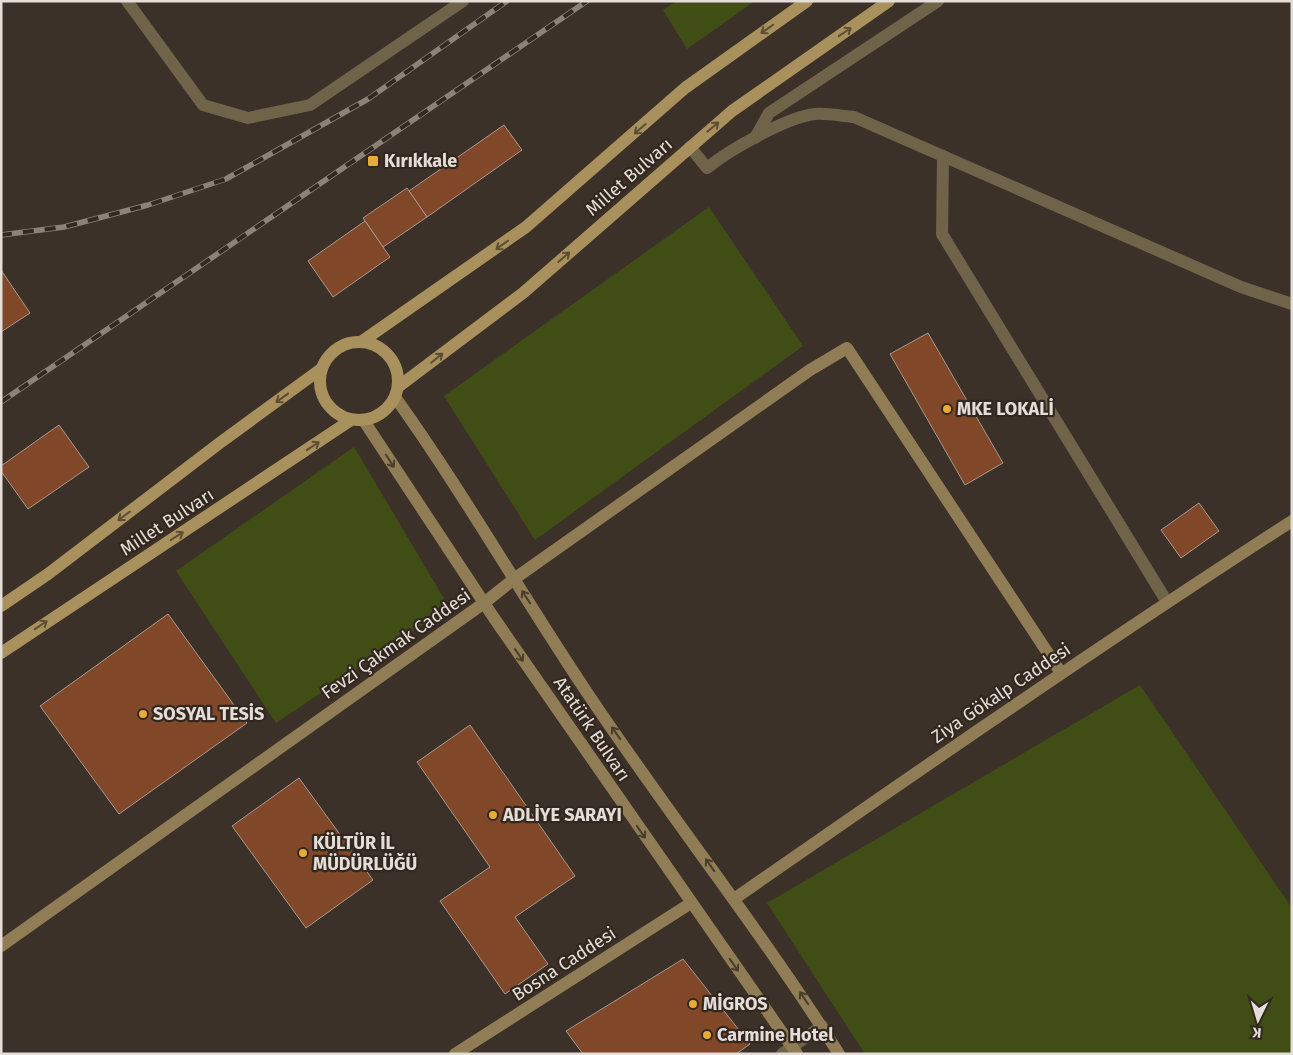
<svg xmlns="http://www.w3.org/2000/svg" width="1293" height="1055" font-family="'Fira Sans',sans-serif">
<rect width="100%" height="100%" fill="#3c3128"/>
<g fill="#404e16">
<polygon points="676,1 755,1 687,49 663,10"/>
<polygon points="709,207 803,346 535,540 444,396"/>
<polygon points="354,447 449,607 276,723 176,571"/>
<polygon points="1140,685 1292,908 1292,1054 865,1054 767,903"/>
</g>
<g fill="#804828" stroke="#a89890">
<polygon points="504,125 522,150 427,217 409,191"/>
<polygon points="407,188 427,217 383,247 363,218"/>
<polygon points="365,221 390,257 333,297 308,261"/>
<polygon points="1,270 30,313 1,332"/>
<polygon points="928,333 1003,463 965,485 890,354"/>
<polygon points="59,425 89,467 28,509 1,471 1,466"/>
<polygon points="1199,503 1219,531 1181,558 1161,530"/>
<polygon points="168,614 247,723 119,814 40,706"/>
<polygon points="470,725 575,876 515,917 548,964 505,994 440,901 490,867 417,762"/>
<polygon points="299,778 373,880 306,928 232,826"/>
<polygon points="683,959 750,1044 736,1054 583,1054 566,1031"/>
</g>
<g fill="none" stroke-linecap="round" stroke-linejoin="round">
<g stroke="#6f634a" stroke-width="12">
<polyline points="127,1 203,105 248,118 310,105 463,1"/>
<polyline points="755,138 769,113 938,1"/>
<path d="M690,147L707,168C729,150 787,117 815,114C827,113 842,116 854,117L1241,287L1292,304"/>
<polyline points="943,156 942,234 1167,602"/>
<polyline points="782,1054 822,1026"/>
</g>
<g stroke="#907d55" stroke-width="12">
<path d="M395,397C463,492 521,594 586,691C668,814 760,929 839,1054"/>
<polyline points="364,421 494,618 797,1054"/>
<path d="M734,899C918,771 1103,643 1292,521"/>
<polyline points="1,946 484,603 514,579 810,370 847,348 1061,673"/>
<polyline points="455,1054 691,903"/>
</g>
<g stroke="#a9915d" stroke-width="12">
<circle cx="359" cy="381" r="39"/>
<polyline points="361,342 526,227 685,88 807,1"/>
<polyline points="398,387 523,293 732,111 889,1"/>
<polyline points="1,606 48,574 221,442 321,369"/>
<polyline points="1,653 351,420"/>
</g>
<g stroke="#8b827a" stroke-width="5.5">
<g id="rail">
<polyline points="1,235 64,227 148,205 226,179 368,99 507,1"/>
<polyline points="1,402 587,1"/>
</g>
</g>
<use href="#rail" stroke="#32281f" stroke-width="4" stroke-dasharray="11" stroke-linecap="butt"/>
</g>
<defs><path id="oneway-shaft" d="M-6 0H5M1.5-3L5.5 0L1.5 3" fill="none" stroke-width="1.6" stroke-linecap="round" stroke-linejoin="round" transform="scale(1.25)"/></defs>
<g stroke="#5c4d35">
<use href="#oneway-shaft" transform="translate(767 29) rotate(145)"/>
<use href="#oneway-shaft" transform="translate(845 32) rotate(-34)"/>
<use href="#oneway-shaft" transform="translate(713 127) rotate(-40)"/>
<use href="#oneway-shaft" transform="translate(640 129) rotate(139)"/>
<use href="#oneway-shaft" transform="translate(502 245) rotate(144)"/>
<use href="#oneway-shaft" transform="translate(564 257) rotate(-41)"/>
<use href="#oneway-shaft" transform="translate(437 358) rotate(-39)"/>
<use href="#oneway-shaft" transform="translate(282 398) rotate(144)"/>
<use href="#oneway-shaft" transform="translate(313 446) rotate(-34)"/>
<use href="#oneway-shaft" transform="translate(124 516) rotate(143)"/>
<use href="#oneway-shaft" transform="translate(177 536) rotate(-32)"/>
<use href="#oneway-shaft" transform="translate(41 625) rotate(-34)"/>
</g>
<g stroke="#4a3d2c">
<use href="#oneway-shaft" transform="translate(390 461) rotate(57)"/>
<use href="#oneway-shaft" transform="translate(526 597) rotate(-123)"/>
<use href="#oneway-shaft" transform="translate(519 655) rotate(56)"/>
<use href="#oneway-shaft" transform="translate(616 733) rotate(-125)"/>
<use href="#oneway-shaft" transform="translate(641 832) rotate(55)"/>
<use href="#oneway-shaft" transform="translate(710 865) rotate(-125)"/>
<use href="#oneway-shaft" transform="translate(734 965) rotate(55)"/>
<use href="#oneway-shaft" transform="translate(804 998) rotate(-124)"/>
</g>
<g fill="#e9ab38" stroke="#32281f" stroke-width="2">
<rect x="367" y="155" width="12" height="12" rx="2.5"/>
<circle cx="947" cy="409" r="5"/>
<circle cx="143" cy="714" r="5"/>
<circle cx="493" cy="815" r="5"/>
<circle cx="303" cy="853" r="5"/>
<circle cx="693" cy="1004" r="5"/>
<circle cx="707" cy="1035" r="5"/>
</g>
<g text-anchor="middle" stroke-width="4.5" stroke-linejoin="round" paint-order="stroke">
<g font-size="18" font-weight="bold" fill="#e5ded8" stroke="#32281f" text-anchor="start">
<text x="384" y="167">Kırıkkale</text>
<text x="957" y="415">MKE LOKALİ</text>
<text x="153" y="720">SOSYAL TESİS</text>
<text x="503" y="821">ADLİYE SARAYI</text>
<text x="313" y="849">KÜLTÜR İL<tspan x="313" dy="21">MÜDÜRLÜĞÜ</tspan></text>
<text x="703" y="1010">MİGROS</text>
<text x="717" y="1041">Carmine Hotel</text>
</g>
<g font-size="18" fill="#e5ded8" stroke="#32281f">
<text transform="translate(629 177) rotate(-41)" y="6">Millet Bulvarı</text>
<text transform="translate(167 522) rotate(-33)" y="6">Millet Bulvarı</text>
<text transform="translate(396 644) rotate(-35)" y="6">Fevzi Çakmak Caddesi</text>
<text transform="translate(1001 693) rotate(-34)" y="6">Ziya Gökalp Caddesi</text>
<text transform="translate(592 729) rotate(56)" y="6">Atatürk Bulvarı</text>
<text transform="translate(564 964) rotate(-33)" y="6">Bosna Caddesi</text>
</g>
</g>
<rect width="1293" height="1055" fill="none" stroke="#e5ded8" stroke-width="5"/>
<g transform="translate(1258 1020) rotate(185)" stroke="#32281f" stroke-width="4" paint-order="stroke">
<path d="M0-4L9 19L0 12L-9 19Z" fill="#e5ded8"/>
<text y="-8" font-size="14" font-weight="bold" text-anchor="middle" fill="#e5ded8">K</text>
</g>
</svg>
